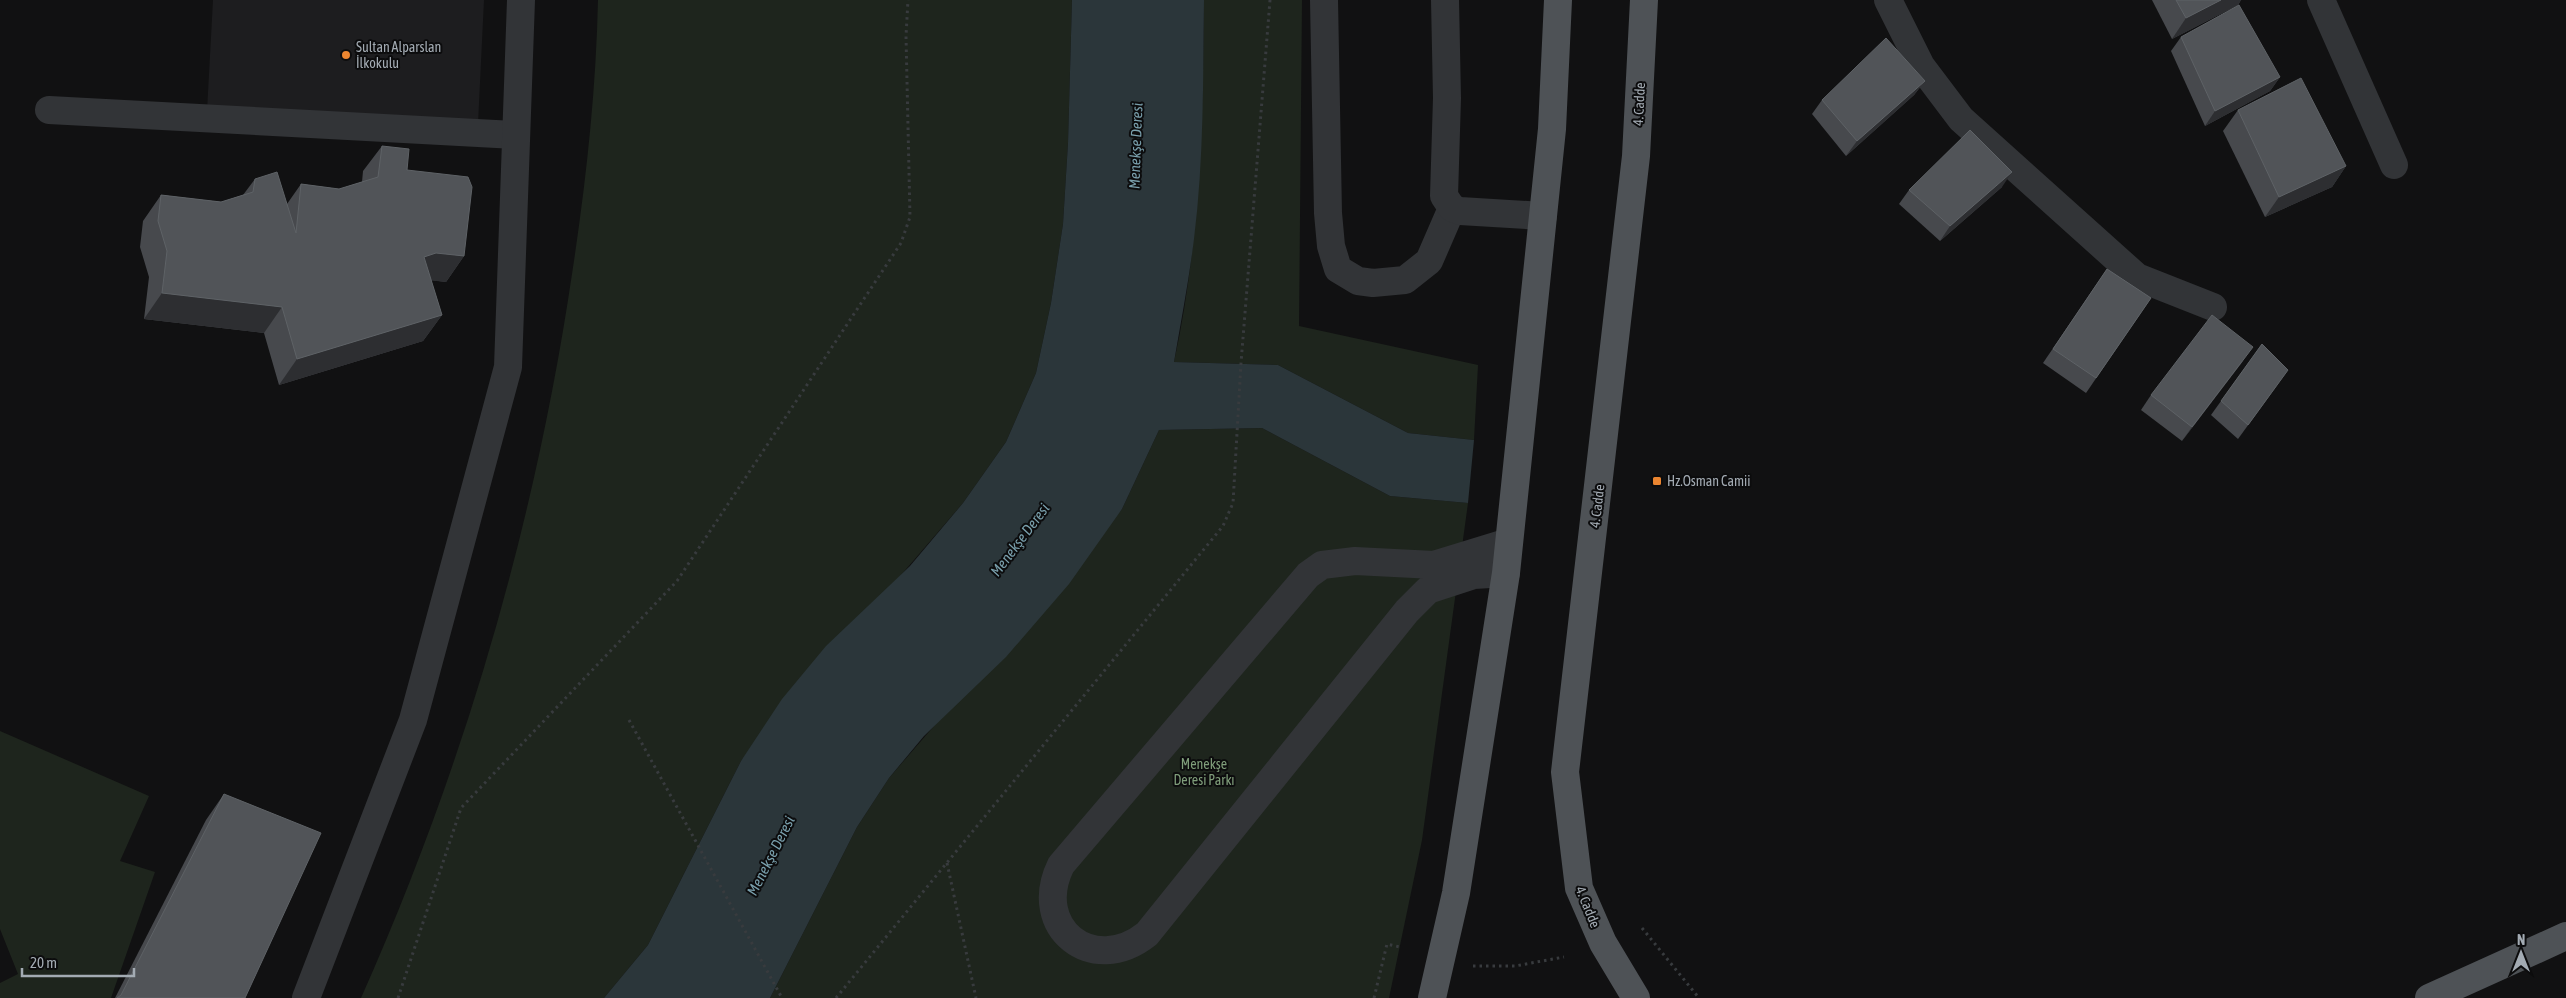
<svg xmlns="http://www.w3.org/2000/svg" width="2566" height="998" font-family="'Asap Condensed',sans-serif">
<rect width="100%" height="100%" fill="#111112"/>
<polygon fill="#1d1d1f" points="213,0 484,0 478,124 207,111"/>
<g fill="#1e251d">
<path d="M598,0H1072L1068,143L1063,224L1051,303L1036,373L1006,442L963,503L741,761L648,945L604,998H361C464,767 535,524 572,274C586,183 596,91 598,0Z"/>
<path d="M1204,0H1302L1299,326L1478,365L1474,440L1408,433L1278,365L1174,362C1200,243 1203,121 1204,0Z"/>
<polygon points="1262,428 1390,496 1468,503 1422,840 1389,998 770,998 857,827 889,778 1122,509 1159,430"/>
<polygon points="0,731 149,796 120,861 155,872 111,998 0,998 0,983 18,974 0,929"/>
</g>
<path fill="#2b363a" d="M1072,0H1204C1203,79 1204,160 1194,239C1189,280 1181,321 1174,362L1278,365L1408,433L1474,440L1468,503L1390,496L1262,428L1159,430L1122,509L1069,584L1006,657L924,736L889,778L857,827L770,998H604L648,945L741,761L782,699L826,646L910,566L963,503L1006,442L1036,373L1051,303L1063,224L1068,143Z"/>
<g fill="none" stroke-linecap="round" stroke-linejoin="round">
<g stroke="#383b3e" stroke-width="3" stroke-dasharray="2.5 4" stroke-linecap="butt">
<polyline points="629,720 782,998"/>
<polyline points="947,863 976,998"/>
<polyline points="1642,928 1699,998"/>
<polyline points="1473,966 1515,966 1564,957"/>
<polyline points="398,998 461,808 677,581 901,243 910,217 906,36 908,0"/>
<polyline points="836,998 1223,526 1233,503 1241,363 1270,0"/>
<polyline points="1374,998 1387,944 1400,947"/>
</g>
<g stroke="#323437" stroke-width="28">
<polyline points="1324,0 1328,213 1331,246 1338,269 1358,281 1373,283 1405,280 1429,261 1452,208"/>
<polyline points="1445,0 1447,98 1444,196 1452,208 1460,211 1543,216"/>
<polyline points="1888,0 1921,66 1961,119 2137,277 2213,307"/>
<polyline points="2321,0 2394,165"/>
<polyline points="49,110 516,135"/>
<path d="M1506,573L1474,575L1428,590L1407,611L1147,934C1093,977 1030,928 1061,865L1308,575L1322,565L1355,561L1434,565L1509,542"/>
<polyline points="306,998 413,720 508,367 521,0"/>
</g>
<g stroke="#4e5256" stroke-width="28">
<polyline points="1432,998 1456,893 1506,573 1552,129 1558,0"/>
<polyline points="1636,998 1603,943 1579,888 1565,772 1636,156 1644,0"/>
<polyline points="2429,998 2566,936"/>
</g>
</g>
<g fill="#47494d">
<polygon points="2152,0 2241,0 2238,5 2172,39"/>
<polygon points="2181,37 2280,77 2270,91 2205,126 2171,51"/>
<polygon points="1925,81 1914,95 1846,156 1812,114 1822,100"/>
<polygon points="2238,110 2346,166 2332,187 2265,217 2223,131"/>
<polygon points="382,146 407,170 464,256 446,282 431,280 442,315 423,341 279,385 264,333 144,319 149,277 140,247 143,221 161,195 221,202 243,195 255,179 287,204 301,184 339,189 362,182 363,171"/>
<polygon points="2002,187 1940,241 1899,204 1909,190"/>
<polygon points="2107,269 2151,298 2086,393 2043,363"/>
<polygon points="2262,344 2288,370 2238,439 2211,415"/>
<polygon points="2243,361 2182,441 2141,410 2151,395"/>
<polygon points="224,794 245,998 115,998 206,820"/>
</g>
<g fill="#2d2e31">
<polygon points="2221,0 2241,0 2238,5 2172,39 2186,18"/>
<polygon points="2280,77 2270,91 2205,126 2215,111"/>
<polygon points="1925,81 1914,95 1846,156 1857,141"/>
<polygon points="2346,166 2332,187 2265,217 2279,197"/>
<polygon points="2012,172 2002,187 1940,241 1950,226"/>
<polygon points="436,253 464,256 446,282 418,279 424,257"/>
<polygon points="162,293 282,307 264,333 144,319"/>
<polygon points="442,315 423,341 279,385 297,359"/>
<polygon points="2253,347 2243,361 2182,441 2192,427"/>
</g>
<g fill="#515458" stroke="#5e6266">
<polygon points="2176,0 2221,0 2186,18"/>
<polygon points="2239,5 2280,77 2215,111 2181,37"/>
<polygon points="1886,38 1925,81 1857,141 1822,100"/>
<polygon points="2301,78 2346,166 2279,197 2238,110"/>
<polygon points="1970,130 2012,172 1950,226 1909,190"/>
<polygon points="382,146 409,149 407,170 468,177 472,187 464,256 436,253 424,257 442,315 297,359 282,307 162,293 167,251 158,221 161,195 221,202 253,192 255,179 277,172 296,233 301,184 339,189 378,177"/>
<polygon points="2107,269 2151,298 2096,378 2053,349"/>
<polygon points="2212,315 2253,347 2192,427 2151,395"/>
<polygon points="2262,344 2288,370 2248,425 2221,401"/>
<polygon points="224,794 321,833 245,998 117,998 121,995"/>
</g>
<g fill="#eb8530" stroke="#0c0c0d" stroke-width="2">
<circle cx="346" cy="55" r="5"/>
<rect x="1652" y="476" width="10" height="10" rx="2.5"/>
</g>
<g text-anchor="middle" stroke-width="4" stroke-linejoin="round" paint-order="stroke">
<g font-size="14" fill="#a3abb3" stroke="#0c0c0d" text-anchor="start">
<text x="356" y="52">Sultan Alparslan<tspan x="356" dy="16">İlkokulu</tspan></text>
<text x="1667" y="486">Hz.Osman Camii</text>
</g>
<g font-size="14" fill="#a3abb3" stroke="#0c0c0d">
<text transform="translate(1639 104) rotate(-87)" y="5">4. Cadde</text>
<text transform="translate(1597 506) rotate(-83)" y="5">4. Cadde</text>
<text transform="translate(1588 907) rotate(68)" y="5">4. Cadde</text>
</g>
<g font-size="14" fill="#7f9d7a" stroke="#0c0c0d">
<text x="1204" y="769">Menekşe<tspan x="1204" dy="16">Deresi Parkı</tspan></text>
</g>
<g font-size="15" font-style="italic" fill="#7aa0ad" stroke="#0c0c0d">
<text transform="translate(1136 146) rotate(-88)" y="5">Menekşe Deresi</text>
<text transform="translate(1020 540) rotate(-53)" y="5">Menekşe Deresi</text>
<text transform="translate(771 856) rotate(-63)" y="5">Menekşe Deresi</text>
</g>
</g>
<g transform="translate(2521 953)" stroke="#0c0c0d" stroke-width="4" paint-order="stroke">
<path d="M0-4L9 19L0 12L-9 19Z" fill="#a3abb3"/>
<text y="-8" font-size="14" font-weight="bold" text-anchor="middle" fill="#a3abb3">N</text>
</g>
<path d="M22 968v8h112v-8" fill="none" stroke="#a3abb3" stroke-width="2.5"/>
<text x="30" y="968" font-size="15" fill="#a3abb3" stroke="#0c0c0d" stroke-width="4" paint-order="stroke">20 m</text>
</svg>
